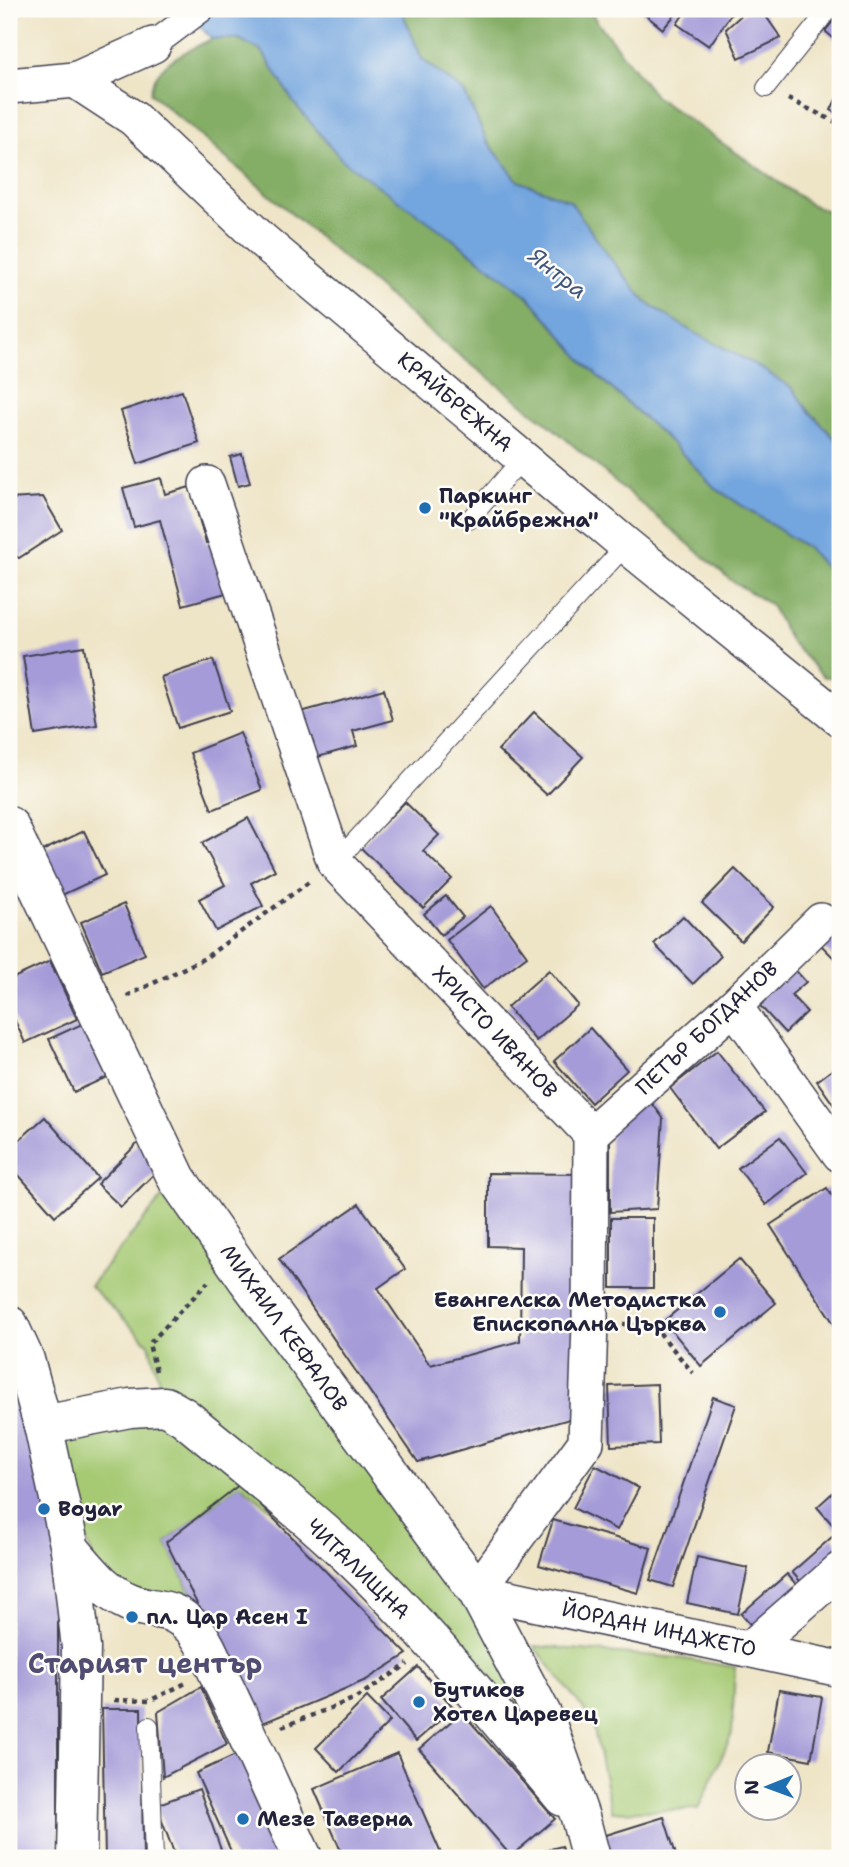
<svg xmlns="http://www.w3.org/2000/svg" width="849" height="1867" font-family="'Shantell Sans',sans-serif">
<rect width="100%" height="100%" fill="#fdfcf7"/>
<filter id="ink" filterUnits="userSpaceOnUse"><feTurbulence type="fractalNoise" baseFrequency=".0143" numOctaves="2"/><feDisplacementMap in="SourceGraphic" scale="14" xChannelSelector="R" yChannelSelector="G"/><feConvolveMatrix kernelMatrix="1 2 1 2 8 2 1 2 1" color-interpolation-filters="sRGB"/></filter>
<filter id="wash" filterUnits="userSpaceOnUse"><feTurbulence type="fractalNoise" baseFrequency=".00686" numOctaves="4" result="noise"/><feDisplacementMap in="SourceGraphic" scale="28" xChannelSelector="R" yChannelSelector="G"/><feGaussianBlur stdDeviation="1.57" result="paint"/><feColorMatrix in="noise" values="0 0 0 0 0 0 0 0 0 0 0 0 0 0 0 0 0 1.4 0 .05"/><feComposite in="paint" operator="in"/></filter>
<g filter="url(#wash)">
<rect width="100%" height="100%" fill="#eee4c6"/>
<g fill="#a6c973" stroke="#647657" stroke-width="2">
<polygon points="177,1179 449,1552 580,1817 436,1645 240,1484 166,1542 206,1624 105,1589 43,1425 165,1405 149,1344 90,1286"/>
<polygon points="534,1646 678,1658 735,1667 732,1734 698,1809 612,1812 592,1720"/>
</g>
<g fill="#84ad65" stroke="#536850" stroke-width="2">
<polygon points="401,9 590,9 595,19 656,97 810,204 840,216 840,444 808,410 792,388 754,364 689,330 646,302 609,257 570,201 518,181 487,141 464,92 422,59"/>
<path d="M212,39H239L263,51L294,103L450,237L529,297L588,367L674,445L715,488L809,549L830,573L840,578V677H824L790,641L771,605L732,581L547,423L436,337L150,93C156,61 186,52 212,39Z"/>
</g>
<polygon fill="#73a5de" stroke="#4a648c" stroke-width="2" points="183,9 401,9 422,59 464,92 487,141 518,181 570,201 609,257 646,302 689,330 754,364 792,388 808,410 840,444 840,578 830,573 809,549 715,488 674,445 588,367 529,297 450,237 342,160 294,103 262,51 239,39 212,39"/>
<g id="blocks">
<g fill="#a59bd8">
<polygon points="638,9 680,9 663,29"/>
<polygon points="687,9 732,9 734,10 709,46 677,24"/>
<polygon points="748,9 761,9 781,38 739,58 726,29"/>
<polygon points="840,13 840,44 825,31"/>
<polygon points="840,91 840,115 831,110"/>
<polygon points="182,391 199,443 138,464 121,411"/>
<polygon points="242,454 250,483 238,486 230,457"/>
<polygon points="161,478 165,494 190,487 206,543 218,539 233,591 183,605 160,520 134,527 123,488"/>
<polygon points="43,497 62,530 19,558 9,552 9,499"/>
<polygon points="84,646 97,725 35,735 23,656"/>
<polygon points="213,660 230,711 178,728 161,677"/>
<polygon points="384,689 393,720 353,731 357,746 314,758 301,712"/>
<polygon points="534,712 583,757 547,795 498,750"/>
<polygon points="240,733 262,790 212,810 190,753"/>
<polygon points="405,802 439,835 423,851 452,879 423,908 360,847"/>
<polygon points="248,818 275,870 251,883 263,906 216,931 199,899 225,885 202,843"/>
<polygon points="84,831 105,875 62,895 42,851"/>
<polygon points="735,869 774,907 741,941 702,903"/>
<polygon points="9,878 17,901 9,904"/>
<polygon points="446,896 463,917 441,935 424,914"/>
<polygon points="124,904 145,954 102,972 81,922"/>
<polygon points="491,906 527,956 483,989 447,940"/>
<polygon points="683,916 721,956 693,984 654,944"/>
<polygon points="840,921 840,964 819,943"/>
<polygon points="50,961 77,1019 25,1043 9,1007 9,980"/>
<polygon points="788,962 806,982 791,995 807,1012 785,1033 751,996"/>
<polygon points="549,970 578,1005 536,1041 507,1007"/>
<polygon points="82,1024 107,1077 74,1092 49,1039"/>
<polygon points="590,1028 627,1070 591,1103 554,1061"/>
<polygon points="717,1051 765,1112 716,1149 670,1088"/>
<polygon points="840,1064 840,1114 817,1081"/>
<polygon points="646,1095 663,1118 657,1209 610,1212 610,1136"/>
<polygon points="45,1117 98,1178 55,1216 9,1164 9,1149"/>
<polygon points="780,1137 807,1173 766,1205 738,1168"/>
<polygon points="139,1142 163,1165 121,1207 97,1184"/>
<polygon points="488,1173 582,1174 580,1416 418,1462 279,1259 359,1204 405,1269 378,1288 430,1365 520,1341 521,1247 488,1246"/>
<polygon points="827,1188 840,1208 840,1333 770,1225"/>
<rect x="611" y="1218" width="42" height="70"/>
<polygon points="739,1259 776,1303 701,1366 664,1321"/>
<polygon points="9,1338 58,1521 58,1858 10,1858"/>
<polygon points="657,1384 659,1444 611,1446 609,1386"/>
<polygon points="713,1397 736,1405 673,1587 650,1580"/>
<polygon points="595,1465 639,1488 617,1530 573,1508"/>
<polygon points="240,1484 407,1654 366,1680 258,1725 166,1542"/>
<polygon points="840,1486 840,1533 817,1507"/>
<polygon points="553,1520 651,1548 638,1593 539,1565"/>
<polygon points="832,1537 840,1546 840,1561 807,1589 792,1572"/>
<polygon points="697,1557 748,1568 738,1614 687,1603"/>
<polygon points="787,1574 803,1592 757,1632 741,1614"/>
<polygon points="418,1667 454,1708 416,1741 381,1700"/>
<polygon points="201,1687 227,1744 163,1777 158,1712"/>
<polygon points="779,1690 822,1697 811,1760 768,1752"/>
<polygon points="367,1697 390,1721 339,1772 316,1748"/>
<polygon points="102,1709 141,1709 143,1858 105,1858"/>
<polygon points="462,1712 555,1819 511,1856 419,1749"/>
<polygon points="242,1752 289,1858 234,1858 196,1773"/>
<polygon points="397,1753 443,1858 344,1858 314,1789"/>
<polygon points="199,1789 224,1858 176,1858 156,1805"/>
<polygon points="664,1817 677,1858 610,1858 603,1836"/>
<polygon points="562,1846 565,1858 520,1858 520,1857"/>
</g>
</g>
</g>
<g filter="url(#ink)">
<use href="#blocks" fill-opacity="0" stroke="#413f50" stroke-width="2"/>
<g fill="none" stroke-linecap="round" stroke-linejoin="round">
<g stroke="#413f50" stroke-width="20">
<g id="service">
<polyline points="766,88 829,9"/>
<polyline points="469,520 522,459"/>
<polyline points="335,863 626,545"/>
<polyline points="149,1726 154,1858"/>
</g>
</g>
<g stroke="#413f50" stroke-width="29">
<polyline id="pedestrian" points="153,45 201,9"/>
</g>
<g stroke="#413f50" stroke-width="38">
<g id="minor">
<polyline points="75,80 133,118 263,241 626,545 840,719"/>
<polyline points="9,86 75,80 153,45"/>
<polyline points="207,484 335,863 591,1134 590,1323 586,1442 477,1591 840,1669"/>
<polyline points="734,1006 840,1154"/>
<polyline points="591,1134 734,1006 821,921"/>
<polyline points="751,1648 840,1570"/>
</g>
</g>
<g stroke="#413f50" stroke-width="41">
<g id="tertiary">
<polyline points="9,826 177,1179 247,1279 477,1591 547,1724 580,1817 591,1858"/>
<polyline points="9,1325 25,1360 43,1425 70,1549 81,1648 77,1858"/>
<path d="M43,1425L130,1408L165,1406L184,1417C233,1458 285,1497 332,1540C417,1617 489,1709 563,1797"/>
<path d="M70,1549C88,1569 103,1591 129,1602C154,1613 168,1603 192,1627C207,1642 215,1669 225,1688C252,1744 277,1802 303,1858"/>
</g>
</g>
<g stroke="#413f50" stroke-width="4.5" stroke-dasharray="5 5" stroke-linecap="butt">
<polyline points="788,99 840,124"/>
<polyline points="127,996 205,958 309,882"/>
<polyline points="623,1324 653,1325 693,1373"/>
<polyline points="156,1371 149,1344 208,1282"/>
<polyline points="114,1700 149,1701 186,1683"/>
<polyline points="282,1727 356,1698 408,1664"/>
</g>
<use href="#service" stroke="#fff" stroke-width="18"/>
<use href="#pedestrian" stroke="#fff" stroke-width="26"/>
<use href="#minor" stroke="#fff" stroke-width="35"/>
<use href="#tertiary" stroke="#fff" stroke-width="38"/>
</g>
</g>
<g fill="#1f6fb2" stroke="#fdfcf7" stroke-width="2.5">
<circle cx="425" cy="508" r="7"/>
<circle cx="720" cy="1312" r="7"/>
<circle cx="44" cy="1509" r="7"/>
<circle cx="132" cy="1617" r="7"/>
<circle cx="419" cy="1702" r="7"/>
<circle cx="243" cy="1819" r="7"/>
</g>
<g text-anchor="middle" stroke-width="5" stroke-linejoin="round" paint-order="stroke">
<g font-size="21" fill="#22223b" stroke="#fdfcf7">
<text transform="translate(455 402) rotate(40)" y="7">КРАЙБРЕЖНА</text>
<text transform="translate(707 1028) rotate(-43)" y="7">ПЕТЪР БОГДАНОВ</text>
<text transform="translate(495 1032) rotate(47)" y="7">ХРИСТО ИВАНОВ</text>
<text transform="translate(284 1328) rotate(54)" y="7">МИХАИЛ КЕФАЛОВ</text>
<text transform="translate(358 1569) rotate(44)" y="7">ЧИТАЛИЩНА</text>
<text transform="translate(659 1629) rotate(12)" y="7">ЙОРДАН ИНДЖЕТО</text>
</g>
<g font-size="21" font-weight="bold" fill="#22223b" stroke="#fdfcf7" text-anchor="start">
<text x="439" y="503">Паркинг<tspan x="439" dy="24">"Крайбрежна"</tspan></text>
<text x="706" y="1307" text-anchor="end">Евангелска Методистка<tspan x="706" dy="24">Епископална Църква</tspan></text>
<text x="58" y="1516">Boyar</text>
<text x="146" y="1624">пл. Цар Асен I</text>
<text x="433" y="1697">Бутиков<tspan x="433" dy="24">Хотел Царевец</tspan></text>
<text x="257" y="1826">Мезе Таверна</text>
</g>
<g font-size="23" font-style="italic" fill="#42567c" stroke="#fdfcf7">
<text transform="translate(558 273) rotate(38)" y="8">Янтра</text>
</g>
<g font-size="28" font-weight="bold" fill="#504c72" stroke="#fdfcf7">
<text x="145" y="1673">Старият център</text>
</g>
</g>
<rect width="849" height="1867" fill="none" stroke="#fdfcf7" stroke-width="35"/>
<g transform="translate(768 1787) rotate(269)"><circle r="33" fill="#fdfcf7" stroke="#a5a5ac" stroke-width="2"/>
<path d="M0-5L12 26L0 18L-12 26Z" fill="#1f6fb2"/>
<text y="-10" font-size="19" font-weight="bold" text-anchor="middle" fill="#22223b">N</text>
</g>
</svg>
